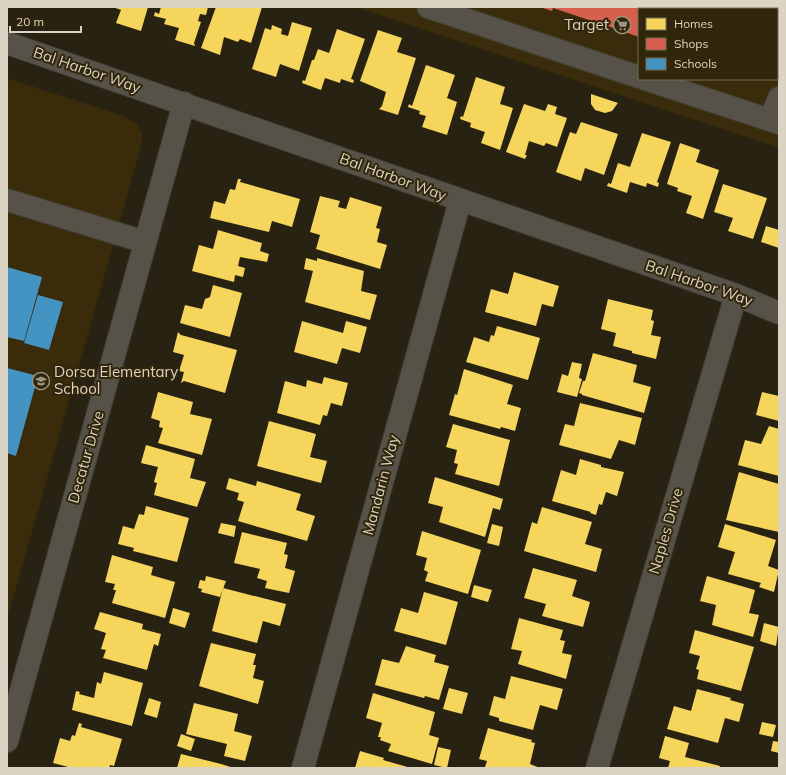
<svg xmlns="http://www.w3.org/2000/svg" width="786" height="775" font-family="Mulish,sans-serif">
<rect width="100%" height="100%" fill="#282213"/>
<g fill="#3a2c0a" fill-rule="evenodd">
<path d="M355,7H779V148ZM639,9H777V79H639Z"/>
<polygon points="7,78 123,116 136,123 142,134 142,143 7,620"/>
</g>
<g fill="#f6d55c">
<polygon points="113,7 148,7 141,31 116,23 121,10"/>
<polygon points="161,7 208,7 206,15 200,14 198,21 201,22 194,43 195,46 175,40 179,28 164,24 166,19 154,16 155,12 159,14"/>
<polygon points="216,7 262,7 251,43 240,39 238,42 224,37 220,55 201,48"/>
<polygon points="292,22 312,28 299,71 280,64 276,77 252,69 265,28 271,30 272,25 282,29 281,34 288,36"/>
<polygon points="337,29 365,39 351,79 354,80 353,83 341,79 340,83 325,78 321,90 302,83 303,80 305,81 312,60 314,60 318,49 329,53"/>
<polygon points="378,30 402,38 397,52 416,58 398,115 379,109 382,106 386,92 360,81"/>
<polygon points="426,65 455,75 447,98 457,102 447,135 422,127 426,116 419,114 420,111 408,107 409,104 412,106"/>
<polygon points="476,77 505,87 500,104 513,108 500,150 481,143 485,132 470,127 471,123 460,119 461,116 463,117"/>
<polygon points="591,94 618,103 612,111 605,113 595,110 591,104"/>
<polygon points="524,104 545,111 548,104 557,107 555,114 567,118 557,147 546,143 544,146 529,141 525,155 527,155 525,159 506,152"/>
<polygon points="581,122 618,134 604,175 585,168 581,181 556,172 570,132 576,134"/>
<polygon points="642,133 671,142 657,182 659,183 658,187 647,183 646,187 630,182 627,193 607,186 608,183 611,184 618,163 630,167"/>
<polygon points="680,143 700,150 696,162 719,170 703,219 686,213 692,196 677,191 678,188 667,184"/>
<polygon points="238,179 241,179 240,182 300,199 292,227 272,221 269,232 210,218 214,201 225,204 230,189 235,190"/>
<polygon points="723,184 767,198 753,239 728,231 733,218 714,212"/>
<polygon points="320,196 340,201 338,207 346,209 350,197 382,207 376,228 380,229 377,242 387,245 380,269 316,249 320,235 310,232"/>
<polygon points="766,226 779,230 779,248 761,242"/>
<polygon points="218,230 262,243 260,251 269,254 267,262 240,257 238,266 245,268 243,277 235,275 234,282 192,271 199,245 213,249"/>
<polygon points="306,258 317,261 317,258 364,271 361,291 377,295 370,320 305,302 313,271 304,269"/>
<polygon points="514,272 559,286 553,307 542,304 536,326 485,312 491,289 508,294"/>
<polygon points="213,285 242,293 230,337 180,323 185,305 202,309 205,299 210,297"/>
<polygon points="608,299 653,310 651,320 654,321 651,335 661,337 656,359 632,353 632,351 613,346 616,333 601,329"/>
<polygon points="302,321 343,333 346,321 367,327 360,353 342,348 337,364 294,352"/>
<polygon points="497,326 540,338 528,380 466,362 474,337 489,342 491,335 494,336"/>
<polygon points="178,332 181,335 237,350 225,393 184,381 181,383 184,372 179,371 184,355 173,352"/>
<polygon points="593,353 637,365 633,382 651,387 644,413 582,395 582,394 579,393 583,381 585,381"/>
<polygon points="572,362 582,364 579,378 582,379 577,397 557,392 562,374 568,376"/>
<polygon points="464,369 513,385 507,404 521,408 515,431 501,427 500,429 449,415 455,394 457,395"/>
<polygon points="324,377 348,383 342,406 331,403 327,416 323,415 320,425 277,413 285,381 306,387 307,380 322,384"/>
<polygon points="158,392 193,402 190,414 212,419 202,455 158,443 163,428 159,427 160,421 151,418"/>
<polygon points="762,392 779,396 779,421 756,415"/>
<polygon points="580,403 642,418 635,445 619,440 611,459 559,445 565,424 574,426"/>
<polygon points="269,421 316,434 310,457 327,461 321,483 257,466"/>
<polygon points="453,424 510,440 499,486 455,474 458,464 454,463 457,450 446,447"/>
<polygon points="769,426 779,429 779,476 738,465 745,440 761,444"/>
<polygon points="146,445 195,459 190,478 206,482 197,507 154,495 157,483 154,482 158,467 141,463"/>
<polygon points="580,459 601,465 601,467 624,472 617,496 606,492 602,505 599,504 596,515 590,513 591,512 552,501 561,470 576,475"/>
<polygon points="739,472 779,484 779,532 726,520"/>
<polygon points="435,477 503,499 500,510 493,508 485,537 439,522 443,507 428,503"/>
<polygon points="229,478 256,486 257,481 301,494 296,510 315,516 307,541 238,521 244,502 237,500 239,493 226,489"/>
<polygon points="146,506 189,518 177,562 133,551 134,548 118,544 123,526 134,529 139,514 144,515"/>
<polygon points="542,507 592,522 585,544 602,549 596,572 524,551 532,522 537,524"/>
<polygon points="221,523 236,526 234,537 218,533"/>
<polygon points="492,524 503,527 499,546 487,543"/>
<polygon points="725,524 776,540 768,566 779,570 774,592 759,587 761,583 728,574 735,552 718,547"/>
<polygon points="422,531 481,550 468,594 425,581 428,572 424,570 427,558 416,555"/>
<polygon points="242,532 287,543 284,554 288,555 285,568 295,571 289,593 265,588 267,581 257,578 260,569 234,563"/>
<polygon points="112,555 153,567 151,575 175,582 165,618 112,603 116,590 113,590 115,584 105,582"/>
<polygon points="533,568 577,580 572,596 590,602 583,627 542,616 546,604 524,598"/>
<polygon points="206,576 226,581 220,597 201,592 202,589 198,588 200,580 205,581"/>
<polygon points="707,576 755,590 749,613 759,615 753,637 712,625 716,605 700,601"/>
<polygon points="474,585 492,590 488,602 471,597"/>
<polygon points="223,588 286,604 280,626 263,621 257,643 212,631"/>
<polygon points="424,592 458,602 446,645 394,631 401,608 418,613"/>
<polygon points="173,608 190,613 185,628 169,623"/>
<polygon points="100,612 143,624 142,629 161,634 158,646 154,644 147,670 103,658 106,650 101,649 106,633 94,629"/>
<polygon points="519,618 563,630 560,640 565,641 562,653 572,655 566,679 518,664 522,651 511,649"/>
<polygon points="764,623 779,627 776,646 760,641"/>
<polygon points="695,630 754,647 741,691 697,679 699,670 696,669 700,656 689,653"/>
<polygon points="211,643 256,654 253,665 256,665 253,678 264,681 258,704 199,686"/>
<polygon points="406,646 436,655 434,662 449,666 439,700 425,696 424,698 375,685 382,659 399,663"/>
<polygon points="104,672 143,683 132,726 72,710 76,691 80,692 79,694 94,698 97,682 101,684"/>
<polygon points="511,676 563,689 557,710 540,705 533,730 499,721 499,718 489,715 494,696 505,699"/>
<polygon points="449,688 468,693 462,714 443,709"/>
<polygon points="697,689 731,698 730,700 744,704 739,722 725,718 718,743 667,729 674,706 691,711"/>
<polygon points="373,693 435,712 429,735 439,738 432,764 388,751 391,744 380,740 381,737 378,737 382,723 366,718"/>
<polygon points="149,698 161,702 157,718 144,714"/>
<polygon points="194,703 238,714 234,731 252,736 245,761 224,756 227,744 186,734"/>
<polygon points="762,722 776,725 773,737 759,734"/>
<polygon points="79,723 82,724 81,727 122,739 114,766 110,765 109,768 72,768 53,763 60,738 70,741 72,735 75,736"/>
<polygon points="488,728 532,740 531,742 535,743 530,764 540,768 485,767 487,761 479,759"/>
<polygon points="181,734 195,739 191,751 177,746"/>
<polygon points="665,736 689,743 685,757 720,766 719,768 668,768 670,761 659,758"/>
<polygon points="773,741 779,742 779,753 771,751"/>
<polygon points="438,747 451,750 447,768 434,765"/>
<polygon points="360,751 384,758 383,760 411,768 355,768"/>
<polygon points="181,754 221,764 234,768 177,768"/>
</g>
<polygon fill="#d6604d" points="540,7 779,7 779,40 777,45 777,9 639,9 639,37 599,23 598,27 591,24 592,21 553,8 552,11"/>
<g fill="#4393c3">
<polygon points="7,267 42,277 24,341 7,337"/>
<polygon points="38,295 63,302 49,350 24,343"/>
<polygon points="7,368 38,376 16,456 7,453"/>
</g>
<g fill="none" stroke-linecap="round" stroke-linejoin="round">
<g stroke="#413c32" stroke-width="24">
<g id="minor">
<polyline points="428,7 639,77"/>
<path d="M7,43C250,126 492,212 736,295L779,313"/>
<polyline points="645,79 779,123"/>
<polyline points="770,120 779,98"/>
<polyline points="7,200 145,242"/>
<polyline points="7,741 184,103"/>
<polyline points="303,768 460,201"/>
<polyline points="597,768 736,295"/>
</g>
</g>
<use href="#minor" stroke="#575247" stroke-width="22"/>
</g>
<defs>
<g id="supermarket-ring" transform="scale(0.9)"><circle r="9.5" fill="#31260a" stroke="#9c9686" stroke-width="1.5"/><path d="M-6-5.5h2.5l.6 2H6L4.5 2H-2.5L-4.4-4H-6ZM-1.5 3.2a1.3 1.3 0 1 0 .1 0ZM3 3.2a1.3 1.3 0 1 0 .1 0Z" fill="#9c9686"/></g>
<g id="school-ring" transform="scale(0.9)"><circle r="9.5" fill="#31260a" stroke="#9c9686" stroke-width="1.5"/><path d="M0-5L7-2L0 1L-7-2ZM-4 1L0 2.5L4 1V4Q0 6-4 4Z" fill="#9c9686"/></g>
</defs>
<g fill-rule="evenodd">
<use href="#supermarket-ring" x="622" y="25"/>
<use href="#school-ring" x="41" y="381"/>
</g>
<g text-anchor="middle" stroke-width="4" stroke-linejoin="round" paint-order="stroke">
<g font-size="15" fill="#dbd4c4" stroke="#31260a" text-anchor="end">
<text x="609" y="30">Target</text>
<text x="54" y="377" text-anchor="start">Dorsa Elementary<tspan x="54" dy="17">School</tspan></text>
</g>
<g font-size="15" fill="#dbd4c4" stroke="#31260a">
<text transform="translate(87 70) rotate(19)" y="5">Bal Harbor Way</text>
<text transform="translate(393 177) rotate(20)" y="5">Bal Harbor Way</text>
<text transform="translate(699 283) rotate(19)" y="5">Bal Harbor Way</text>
<text transform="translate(86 457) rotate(-74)" y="5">Decatur Drive</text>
<text transform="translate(381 485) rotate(-75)" y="5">Mandarin Way</text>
<text transform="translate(666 531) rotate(-74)" y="5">Naples Drive</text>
</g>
</g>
<rect width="786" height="775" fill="none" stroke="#dbd4c4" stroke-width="16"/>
<rect x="638" y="8" width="140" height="72" fill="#31260a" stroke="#756c54"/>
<rect x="646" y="18" width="20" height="12" fill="#f6d55c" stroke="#756c54"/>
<text x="674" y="28" font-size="12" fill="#dbd4c4">Homes</text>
<rect x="646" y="38" width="20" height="12" fill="#d6604d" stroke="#756c54"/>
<text x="674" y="48" font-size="12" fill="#dbd4c4">Shops</text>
<rect x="646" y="58" width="20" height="12" fill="#4393c3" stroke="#756c54"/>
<text x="674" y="68" font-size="12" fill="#dbd4c4">Schools</text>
<path d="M10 26v6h71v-6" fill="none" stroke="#dbd4c4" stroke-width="2"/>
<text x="16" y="26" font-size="12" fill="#dbd4c4" stroke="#31260a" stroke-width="3" paint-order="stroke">20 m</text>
</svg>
